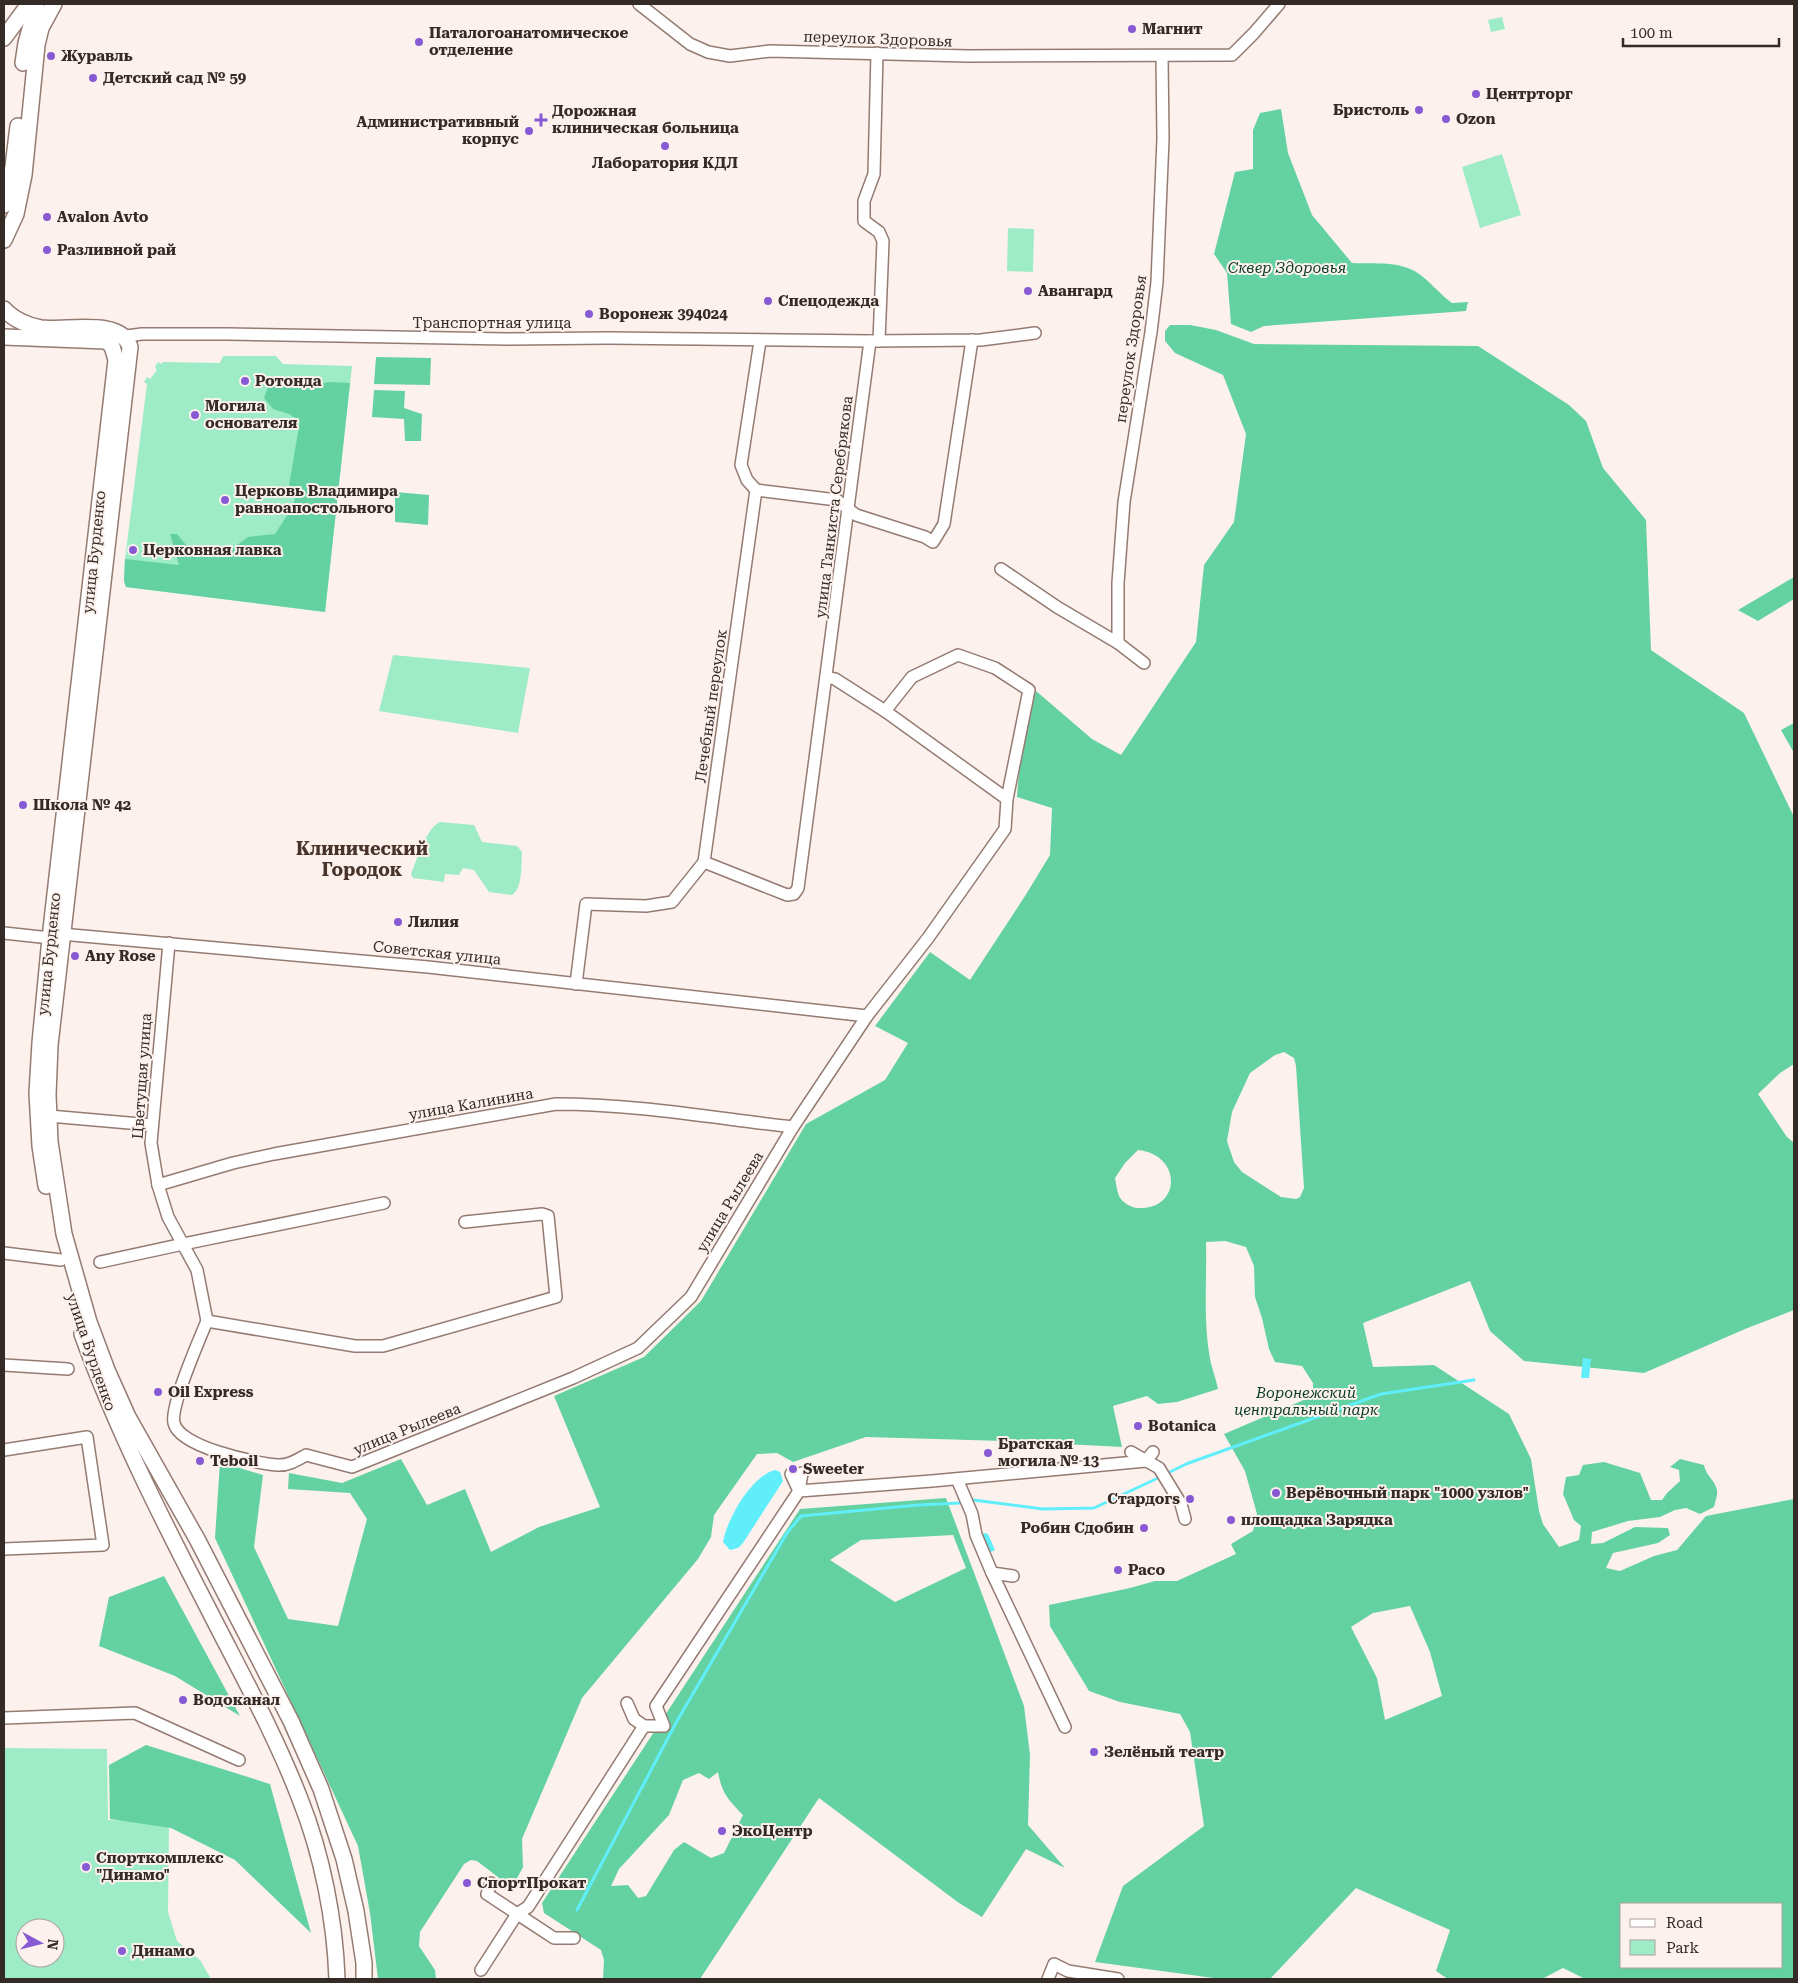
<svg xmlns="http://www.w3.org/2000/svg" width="1798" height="1983" font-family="'Roboto Serif',serif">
<rect width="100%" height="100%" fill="#fcf1ed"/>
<g fill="#9debc7" fill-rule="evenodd">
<polygon points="1502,17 1505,29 1491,32 1488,20"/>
<polygon points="1502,154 1521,215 1480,228 1462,167"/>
<polygon points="1008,228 1034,229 1033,272 1007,271"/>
<polygon points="223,356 276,356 283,364 352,366 325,612 126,587 124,581 125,559 147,384 144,382 147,377 150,379 157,370 155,367 158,362 161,364 163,362 220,363"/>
<polygon points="393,655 530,668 518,733 379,711"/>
<path d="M440,822L474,825L482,842L517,846L522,852C521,864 523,888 512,895L489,892L474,870L463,868L459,875L445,874L444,882L413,878L411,874C417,860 426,828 440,822Z"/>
<path d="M4,1748L107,1749L108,1820L169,1822L168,1912L177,1941L200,1960L211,1979H4ZM25,1928H55V1958H25Z"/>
</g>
<g fill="#64d1a3" fill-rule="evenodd">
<path d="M1281,109L1288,153L1312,215L1352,263C1375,264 1404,260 1423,277C1433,285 1441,295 1452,303L1468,302L1466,311L1264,326L1251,332L1231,324L1227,273L1214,254L1235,172L1253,169V130L1260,113Z"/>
<path d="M1170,325H1190L1216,330L1254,344L1478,346L1569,405L1586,421L1603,468L1646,520L1651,650L1744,713L1794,817V1064L1780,1073L1758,1094L1787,1137L1794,1143V1310L1745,1329L1644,1373L1524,1361L1490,1331L1470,1281L1363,1323L1373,1367L1434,1365L1509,1414L1531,1459L1539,1511L1543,1524L1559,1547L1579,1540L1581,1526L1574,1520L1563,1494L1566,1477L1579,1475L1583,1465L1604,1462L1640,1473L1651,1500H1662L1667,1493L1680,1481L1679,1470L1670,1467L1680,1459L1704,1465C1706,1476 1715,1480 1717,1490C1718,1495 1715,1502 1714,1507L1700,1514L1686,1508L1675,1510L1660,1517L1628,1521L1592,1532L1591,1544L1603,1543L1635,1527L1668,1528L1670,1535L1658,1543L1613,1553L1606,1568L1620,1571L1654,1556L1677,1550L1706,1516L1794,1499V1979H1585L1563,1968L1542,1979H1448L1436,1971L1450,1930L1356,1888L1270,1979H1221L1095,1962L1123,1886L1204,1826L1190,1732L1180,1714L1120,1702L1089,1691L1050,1626L1049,1605L1130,1588L1155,1581H1177L1236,1554L1231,1544L1253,1531L1257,1514L1245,1471L1224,1434L1313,1396V1383L1302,1366L1275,1362L1269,1349L1262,1318L1255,1297L1254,1266L1246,1247L1225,1241L1206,1242C1207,1281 1203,1321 1210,1359C1212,1369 1216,1379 1218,1389L1177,1402L1158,1404L1147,1396L1113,1406L1122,1447L1004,1441L866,1437L793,1462L777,1453L757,1454L714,1515L711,1537L698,1559L582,1698L522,1839L523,1867L514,1884H507L477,1861L471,1860L464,1864L420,1932L419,1946L435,1970L436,1979H378L370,1913L358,1846L215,1538L220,1462L263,1475L254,1547L288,1619L338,1626L367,1519L350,1493L288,1489L289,1473L342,1483L401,1459L427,1505L465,1489L491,1552L539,1527L600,1507L554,1396L644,1357L701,1301L806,1124L885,1080L908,1043L875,1026L930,952L970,980L1025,896L1050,855L1052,808L1017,797C1019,760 1026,726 1036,691L1092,739L1121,755L1196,642L1204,565L1234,522L1246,434L1223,375L1175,353L1165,341V331ZM1284,1052L1294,1058L1296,1066L1304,1188L1300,1197L1296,1199L1281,1197L1242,1172L1234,1162L1227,1141L1232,1112L1250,1073L1275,1055ZM1138,1150C1183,1155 1181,1210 1138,1208C1131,1208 1122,1202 1119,1196C1117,1191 1116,1183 1115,1178L1125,1163ZM1410,1606L1430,1652L1442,1696L1385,1720L1377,1678L1351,1627L1373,1613ZM1622,1904H1782V1967H1622Z"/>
<polygon points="376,357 431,358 430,385 374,384"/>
<polygon points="289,376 304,388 329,382 350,383 325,612 126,587 124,581 125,559 179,565 170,534 177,534 195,556 225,554 248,537 275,534 286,517 295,500 289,485 300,421 289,414 273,409 264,398 271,378"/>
<polygon points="374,390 405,391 404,408 422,414 421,441 405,441 404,419 372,417"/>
<polygon points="395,492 429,495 428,525 395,522"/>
<polygon points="1794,577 1794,599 1758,621 1738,610"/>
<polygon points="1794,723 1794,753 1781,730"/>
<path d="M946,1498L1024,1706L1030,1755L1028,1825L1065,1868L1026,1849L982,1917L959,1903L819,1798L700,1979H603L604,1960L601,1950L544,1913L542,1903L800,1509ZM953,1535L966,1568L895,1602L830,1560L861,1540ZM718,1772C722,1794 728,1799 743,1815L724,1853L711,1858L684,1842L674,1850L646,1896L638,1898L628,1885L611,1886L619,1869L669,1815L683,1780L699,1773L709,1779Z"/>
<polygon points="164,1576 240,1716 175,1676 99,1646 109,1597"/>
<polygon points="146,1745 270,1784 311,1933 235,1860 171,1828 110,1819 109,1765"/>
</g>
<g fill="#60eefb">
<polygon points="1583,1358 1591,1359 1589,1378 1581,1378"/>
<path d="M775,1470L780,1472L783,1481L743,1543L738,1548L730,1550L723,1542C727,1519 751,1476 775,1470Z"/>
<polygon points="984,1533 988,1534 995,1550 988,1553 981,1535"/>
</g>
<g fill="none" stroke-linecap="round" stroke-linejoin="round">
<g stroke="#60eefb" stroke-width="3">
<polyline points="1168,1473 1186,1464 1381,1394 1474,1380"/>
<polyline points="973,1500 1043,1509 1094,1508 1158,1478"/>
<polyline points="577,1910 677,1721 787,1533 801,1516 918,1505 960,1503"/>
</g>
<g stroke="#947b71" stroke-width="14">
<g id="minor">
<polyline points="639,4 690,44 708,52 730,56 770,51 968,56 1232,55 1254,33 1279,4"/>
<polyline points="877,53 874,174 864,201 864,221 879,232 883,241 879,341"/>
<polyline points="118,337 142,334 227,334 507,339 609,338 870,341 981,340 1035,333"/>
<polyline points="756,490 837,500 856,515 925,537 933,542 944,524 972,340"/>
<polyline points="1001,569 1057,607 1118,643 1118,583 1124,502 1151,332 1157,282 1163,139 1162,57"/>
<polyline points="1118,643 1144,663"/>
<polyline points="885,711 912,677 958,655 995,668 1029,690 1007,799"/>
<polyline points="704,862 787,895 794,894 798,888 870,341"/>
<polyline points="4,933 50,938 61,934 428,967 867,1016"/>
<polyline points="169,943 151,1143 158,1185 168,1217 197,1270 207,1321"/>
<polyline points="576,984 586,904 646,906 672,902 704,862 756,490 747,480 741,465 760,341"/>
<polyline points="49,1116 152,1125"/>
<path d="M158,1185L233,1163L274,1154L556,1104C635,1104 714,1118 793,1127"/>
<polyline points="4,1253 61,1260"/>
<polyline points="100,1262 183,1244 384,1203"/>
<path d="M207,1321C199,1340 170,1407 174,1423C179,1447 255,1463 277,1465C288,1466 297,1460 306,1455L352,1467L573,1378L638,1348L691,1297L793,1127L867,1016L928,938L1005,829L1007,799L885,711L835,679L826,677"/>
<polyline points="207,1321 355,1346 383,1346 556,1297 548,1216 542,1214 465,1222"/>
<polyline points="4,1365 68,1369"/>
<polyline points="4,1450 87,1437 103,1545 4,1549"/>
<polyline points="1131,1452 1159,1468 1181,1504 1185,1519"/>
<polyline points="791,1474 799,1491"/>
<polyline points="957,1479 972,1514 976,1535 992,1573 1065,1727"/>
<polyline points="799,1491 802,1473"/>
<polyline points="992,1573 1013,1576"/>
<polyline points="627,1703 634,1719 644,1726"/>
<polyline points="4,1718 135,1713 239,1760"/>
<polyline points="491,1883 487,1894 554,1938 574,1938"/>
<polyline points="481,1970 517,1914 528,1907 644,1726 664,1726 656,1706 799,1491 932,1481 1146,1461 1153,1452"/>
<polyline points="1048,1979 1054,1964 1068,1971 1118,1979"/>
</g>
</g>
<g stroke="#947b71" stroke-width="18">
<g id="major">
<polyline points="4,38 29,4"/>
<polyline points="23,63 26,43 37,4"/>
<polyline points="4,205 13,167 18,126"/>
<polyline points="4,240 16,214 24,175 37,45 41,28 54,4"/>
<path d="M4,309C13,319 28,326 41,328C66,331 121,317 130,347L50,1045L48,1095L50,1142L64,1234L89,1322L107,1370L128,1417L197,1539L291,1721L321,1789L344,1859L356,1911L364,1963V1979"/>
<polyline points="4,337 106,341 112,346 116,360 50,938 40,1043 37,1093 40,1146 46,1186"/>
<path d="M82,1334C117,1431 163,1521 210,1612C241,1673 275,1734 300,1799C322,1854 335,1920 337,1979"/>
</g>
</g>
<use href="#minor" stroke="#fff" stroke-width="11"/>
<use href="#major" stroke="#fff" stroke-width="15"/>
</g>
<g fill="#875ad3" stroke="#fcf1ed" stroke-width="2">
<circle cx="1132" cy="29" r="5"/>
<circle cx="419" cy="42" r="5"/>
<circle cx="51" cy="56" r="5"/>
<circle cx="93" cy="78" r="5"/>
<circle cx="1476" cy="94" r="5"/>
<circle cx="1419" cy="110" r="5"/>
<circle cx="1446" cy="119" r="5"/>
<path d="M538.5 112.5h5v5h5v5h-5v5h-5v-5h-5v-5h5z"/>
<circle cx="529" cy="131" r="5"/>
<circle cx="665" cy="146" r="5"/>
<circle cx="47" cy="217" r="5"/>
<circle cx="47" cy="250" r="5"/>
<circle cx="1028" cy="291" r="5"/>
<circle cx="768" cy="301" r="5"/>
<circle cx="589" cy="314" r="5"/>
<circle cx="245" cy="381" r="5"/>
<circle cx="195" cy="415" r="5"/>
<circle cx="225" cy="500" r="5"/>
<circle cx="133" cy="550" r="5"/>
<circle cx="23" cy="805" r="5"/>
<circle cx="398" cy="922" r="5"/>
<circle cx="75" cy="956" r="5"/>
<circle cx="158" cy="1392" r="5"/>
<circle cx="1138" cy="1426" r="5"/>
<circle cx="988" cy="1453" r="5"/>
<circle cx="200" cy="1461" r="5"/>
<circle cx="793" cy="1469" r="5"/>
<circle cx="1276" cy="1493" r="5"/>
<circle cx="1190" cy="1499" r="5"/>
<circle cx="1231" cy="1520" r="5"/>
<circle cx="1144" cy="1528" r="5"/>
<circle cx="1118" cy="1570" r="5"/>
<circle cx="183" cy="1700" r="5"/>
<circle cx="1094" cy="1752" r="5"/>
<circle cx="722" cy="1831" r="5"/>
<circle cx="86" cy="1867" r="5"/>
<circle cx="467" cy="1883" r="5"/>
<circle cx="122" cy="1951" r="5"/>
</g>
<g text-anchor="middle" stroke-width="4" stroke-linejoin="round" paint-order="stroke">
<g font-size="15" font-weight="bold" fill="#342a26" stroke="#fcf1ed" text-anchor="start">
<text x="1142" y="34">Магнит</text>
<text x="429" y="38">Паталогоанатомическое<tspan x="429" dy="17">отделение</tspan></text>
<text x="61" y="61">Журавль</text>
<text x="103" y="83">Детский сад № 59</text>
<text x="1486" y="99">Центрторг</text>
<text x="1409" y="115" text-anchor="end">Бристоль</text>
<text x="552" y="116">Дорожная<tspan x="552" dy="17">клиническая больница</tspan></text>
<text x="1456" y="124">Ozon</text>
<text x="519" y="127" text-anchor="end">Административный<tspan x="519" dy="17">корпус</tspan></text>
<text x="665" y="168" text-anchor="middle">Лаборатория КДЛ</text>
<text x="57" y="222">Avalon Avto</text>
<text x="57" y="255">Разливной рай</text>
<text x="1038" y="296">Авангард</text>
<text x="778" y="306">Спецодежда</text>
<text x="599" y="319">Воронеж 394024</text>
<text x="255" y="386">Ротонда</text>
<text x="205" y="411">Могила<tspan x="205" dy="17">основателя</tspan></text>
<text x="235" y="496">Церковь Владимира<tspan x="235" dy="17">равноапостольного</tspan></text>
<text x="143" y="555">Церковная лавка</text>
<text x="33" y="810">Школа № 42</text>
<text x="408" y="927">Лилия</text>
<text x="85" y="961">Any Rose</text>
<text x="168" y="1397">Oil Express</text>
<text x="1148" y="1431">Botanica</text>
<text x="998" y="1449">Братская<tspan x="998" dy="17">могила № 13</tspan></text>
<text x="210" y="1466">Teboil</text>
<text x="803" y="1474">Sweeter</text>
<text x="1286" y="1498">Верёвочный парк "1000 узлов"</text>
<text x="1180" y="1504" text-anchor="end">Стардогs</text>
<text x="1241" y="1525">площадка Зарядка</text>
<text x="1134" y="1533" text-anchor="end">Робин Сдобин</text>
<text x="1128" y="1575">Paco</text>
<text x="193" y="1705">Водоканал</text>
<text x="1104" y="1757">Зелёный театр</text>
<text x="732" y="1836">ЭкоЦентр</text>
<text x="96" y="1863">Спорткомплекс<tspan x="96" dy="17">"Динамо"</tspan></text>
<text x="477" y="1888">СпортПрокат</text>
<text x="132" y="1956">Динамо</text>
</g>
<g font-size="15" fill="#342a26" stroke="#fcf1ed">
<text transform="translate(878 39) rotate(2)" y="5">переулок Здоровья</text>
<text x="492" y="328">Транспортная улица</text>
<text transform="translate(1131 349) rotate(-82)" y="5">переулок Здоровья</text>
<text transform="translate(834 507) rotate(-83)" y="5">улица Танкиста Серебрякова</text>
<text transform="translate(94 552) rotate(-84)" y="5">улица Бурденко</text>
<text transform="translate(711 706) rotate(-82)" y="5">Лечебный переулок</text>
<text transform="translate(437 953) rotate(6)" y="5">Советская улица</text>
<text transform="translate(49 954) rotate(-84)" y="5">улица Бурденко</text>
<text transform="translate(142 1076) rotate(-86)" y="5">Цветущая улица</text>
<text transform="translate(471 1104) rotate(-10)" y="5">улица Калинина</text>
<text transform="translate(730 1202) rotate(-59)" y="5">улица Рылеева</text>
<text transform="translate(91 1352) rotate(71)" y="5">улица Бурденко</text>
<text transform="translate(407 1429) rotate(-22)" y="5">улица Рылеева</text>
</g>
<g font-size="15" font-style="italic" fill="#0a3b29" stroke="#fcf1ed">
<text x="1287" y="273">Сквер Здоровья</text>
<text x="1306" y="1398">Воронежский<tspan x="1306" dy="17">центральный парк</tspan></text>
</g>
<g font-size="18" font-weight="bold" fill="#48332b" stroke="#fcf1ed">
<text x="362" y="855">Клинический<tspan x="362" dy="21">Городок</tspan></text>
</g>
</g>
<rect width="1798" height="1983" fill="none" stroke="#342a26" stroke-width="10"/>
<rect x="1620" y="1903" width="162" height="65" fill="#fcf1ed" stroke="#aca19d"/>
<rect x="1630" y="1919" width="25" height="8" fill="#ffffff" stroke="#aca19d"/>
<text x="1666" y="1928" font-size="15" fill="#342a26">Road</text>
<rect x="1630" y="1940" width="25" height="15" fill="#9debc7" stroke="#aca19d"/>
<text x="1666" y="1953" font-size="15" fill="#342a26">Park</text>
<g transform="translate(40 1943) rotate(97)"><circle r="24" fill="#fcf1ed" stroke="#aca19d"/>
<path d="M0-4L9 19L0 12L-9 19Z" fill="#875ad3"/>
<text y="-8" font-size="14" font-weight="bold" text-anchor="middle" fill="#342a26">N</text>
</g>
<path d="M1623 38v8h156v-8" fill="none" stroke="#342a26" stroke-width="2.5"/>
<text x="1630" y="38" font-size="15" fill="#342a26" stroke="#fcf1ed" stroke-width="4" paint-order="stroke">100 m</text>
</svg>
